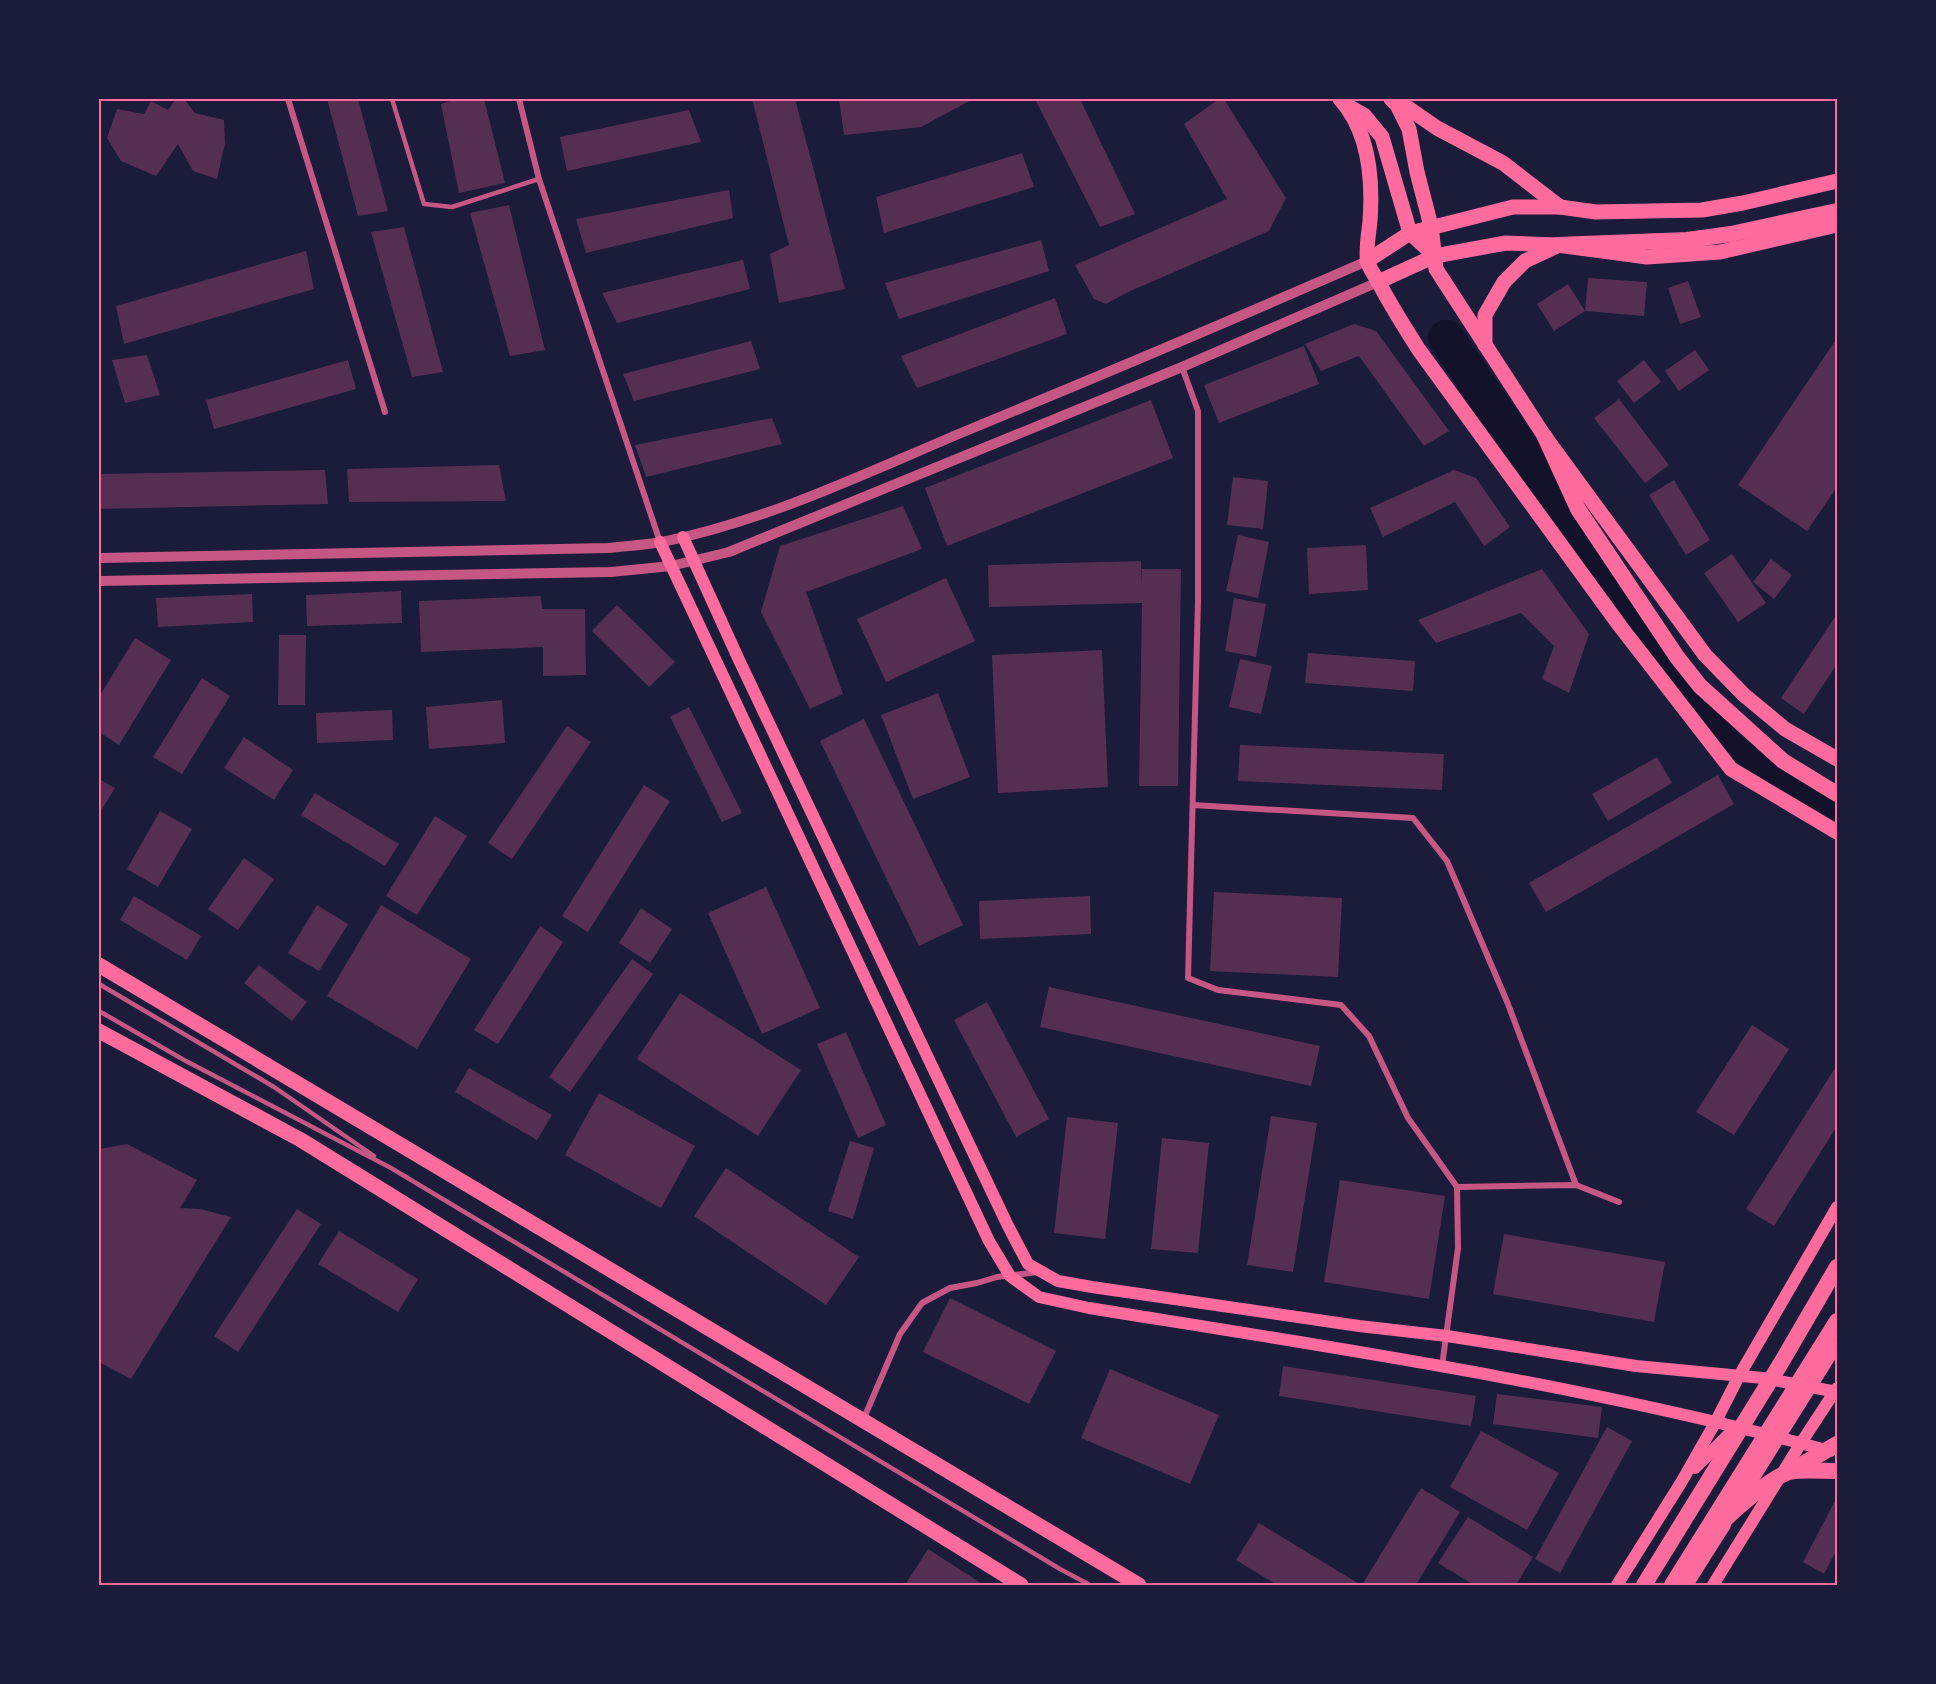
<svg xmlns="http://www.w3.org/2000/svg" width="1936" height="1684" font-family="'Varela Round',sans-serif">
<rect width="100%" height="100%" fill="#1b1b3a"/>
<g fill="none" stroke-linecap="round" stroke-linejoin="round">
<polyline stroke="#12122b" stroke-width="36" points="1446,338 1693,702 1743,752 1837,804"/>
</g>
<g fill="#542f53">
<polygon points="176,99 184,99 195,113 224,120 225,143 217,179 193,171 178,144 156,176 121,161 107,138 117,109 144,114 151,101 168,110"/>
<polygon points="327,99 358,99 388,211 358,216"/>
<polygon points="456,99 484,99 505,183 459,193 441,104"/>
<polygon points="752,99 795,99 845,289 779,303 770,254 789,245"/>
<polygon points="839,99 973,99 921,127 844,135"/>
<polygon points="1035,99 1080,99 1135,214 1100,227"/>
<polygon points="1219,99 1224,99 1286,198 1269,231 1128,292 1106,304 1094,299 1075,265 1227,199 1184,124"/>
<polygon points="689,110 701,142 567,171 560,137"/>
<polygon points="1022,153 1034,187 884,233 876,197"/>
<polygon points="729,190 733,218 586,253 576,219"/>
<polygon points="509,205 545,350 510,356 470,213"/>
<polygon points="404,227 443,372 412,377 371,232"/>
<polygon points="1041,240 1049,271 899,319 885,283"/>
<polygon points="306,251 314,289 124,344 116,306"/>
<polygon points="743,260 750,289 617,323 602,293"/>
<polygon points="1588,278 1647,282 1644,316 1585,311 1554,331 1537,304 1568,284 1585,311"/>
<polygon points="1688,281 1701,317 1680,324 1668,288"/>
<polygon points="1055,298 1067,334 917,388 901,356"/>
<polygon points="1354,324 1376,331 1449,431 1424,446 1359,356 1321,371 1305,344"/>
<polygon points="1837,338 1837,487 1807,531 1738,485"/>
<polygon points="751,341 760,369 634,401 623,374"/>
<polygon points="1304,346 1319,384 1219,423 1204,385"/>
<polygon points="1695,350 1709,370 1679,391 1665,371"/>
<polygon points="147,355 160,395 125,403 112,360"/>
<polygon points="348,360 356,389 214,429 206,400"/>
<polygon points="1644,360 1661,382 1634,403 1617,381"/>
<polygon points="1619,399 1669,465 1645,483 1594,418"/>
<polygon points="1151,400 1173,458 947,546 925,488"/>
<polygon points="772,418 782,444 646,477 635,445"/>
<polygon points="499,465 506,501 349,502 347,469"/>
<polygon points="325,470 328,504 99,509 99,474"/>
<polygon points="1454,470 1476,478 1510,527 1484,546 1455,502 1383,537 1370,508"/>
<polygon points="1233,477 1268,481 1263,529 1227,525"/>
<polygon points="1674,480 1710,540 1686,555 1649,495"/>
<polygon points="903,506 922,549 806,592 843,694 810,709 761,612 780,546"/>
<polygon points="1238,535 1269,542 1258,598 1226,591"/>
<polygon points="1366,545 1368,590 1309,594 1307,548"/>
<polygon points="1732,554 1766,603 1738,622 1704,573"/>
<polygon points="1771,559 1792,575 1774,599 1753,582"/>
<polygon points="1141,561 1142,586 1142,569 1181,569 1178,786 1139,786 1142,603 989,607 988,565"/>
<polygon points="1542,569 1589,634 1569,693 1542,679 1554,646 1521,613 1436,643 1418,620"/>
<polygon points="946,578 975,641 886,682 857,619"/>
<polygon points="401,591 402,623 307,626 306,595"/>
<polygon points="252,594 253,622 158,627 156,598"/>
<polygon points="541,596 542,609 585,609 586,675 543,676 543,647 421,652 419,601"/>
<polygon points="1234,598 1266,604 1256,657 1225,651"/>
<polygon points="617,605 675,662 649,687 592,631"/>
<polygon points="1837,614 1837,664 1804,714 1781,698"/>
<polygon points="279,635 306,635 305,705 278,705"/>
<polygon points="135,638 171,660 119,745 99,732 99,697"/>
<polygon points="1102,650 1108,787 998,793 992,655"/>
<polygon points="1308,653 1415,661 1413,691 1305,683"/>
<polygon points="1240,659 1272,666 1261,714 1229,707"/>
<polygon points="202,678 230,696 182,774 153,757"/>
<polygon points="938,693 970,777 913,799 881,715"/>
<polygon points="502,700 505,743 429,749 426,707"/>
<polygon points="689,707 742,813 722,822 670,717"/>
<polygon points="392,710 393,740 317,743 316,713"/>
<polygon points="864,719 963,925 919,946 820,741"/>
<polygon points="567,726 591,742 512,859 488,843"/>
<polygon points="244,737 293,770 274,800 224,768"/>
<polygon points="1240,745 1444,754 1442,790 1238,781"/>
<polygon points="1657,757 1672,783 1608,821 1592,794"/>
<polygon points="1718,775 1734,804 1546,912 1529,883"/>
<polygon points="99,779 115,788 99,814"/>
<polygon points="644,785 670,801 588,932 562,916"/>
<polygon points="315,793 399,844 385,866 301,815"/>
<polygon points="160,811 192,829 158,887 127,869"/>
<polygon points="435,816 467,836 417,915 386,896"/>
<polygon points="244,858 274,879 238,930 208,909"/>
<polygon points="766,887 820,1008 762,1034 708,913"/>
<polygon points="1214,892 1342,898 1338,977 1210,971"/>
<polygon points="134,896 201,936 187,960 120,920"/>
<polygon points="1090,896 1091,934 980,939 979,901"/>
<polygon points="317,905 348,924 319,971 288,953"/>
<polygon points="381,905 471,959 417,1049 327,996"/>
<polygon points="641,908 672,929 650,963 619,943"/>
<polygon points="540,926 563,942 498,1044 474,1030"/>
<polygon points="632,959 653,974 570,1092 549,1077"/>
<polygon points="259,965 307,1002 292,1021 244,983"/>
<polygon points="1049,987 1320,1046 1311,1086 1040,1027"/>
<polygon points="680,993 801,1070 758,1136 637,1059"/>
<polygon points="987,1002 1049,1119 1016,1137 954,1020"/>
<polygon points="1752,1025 1789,1049 1734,1135 1696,1112"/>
<polygon points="846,1032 886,1125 858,1138 817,1044"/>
<polygon points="469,1068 552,1115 537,1140 455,1092"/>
<polygon points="1835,1068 1837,1070 1837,1126 1774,1226 1746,1209"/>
<polygon points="599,1093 695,1146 661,1208 565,1155"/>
<polygon points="1271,1116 1317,1123 1293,1272 1247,1265"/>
<polygon points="1067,1117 1118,1123 1105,1239 1054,1233"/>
<polygon points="1162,1138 1209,1143 1198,1253 1151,1249"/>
<polygon points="850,1141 874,1148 853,1219 828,1211"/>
<polygon points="127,1144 197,1180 180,1208 200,1209 231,1217 131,1379 99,1362 99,1149"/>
<polygon points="726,1168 859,1257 826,1305 694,1216"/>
<polygon points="1340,1180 1445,1196 1429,1299 1324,1282"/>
<polygon points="297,1209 321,1224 238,1352 214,1336"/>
<polygon points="339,1231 418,1279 398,1312 318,1264"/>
<polygon points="1504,1234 1665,1262 1654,1322 1493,1294"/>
<polygon points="950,1298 1056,1351 1029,1404 923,1352"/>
<polygon points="1283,1366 1476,1396 1471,1426 1279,1396"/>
<polygon points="1110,1369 1219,1415 1190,1484 1081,1438"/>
<polygon points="1497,1394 1602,1407 1598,1438 1493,1424"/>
<polygon points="1607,1427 1632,1441 1560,1573 1535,1559"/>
<polygon points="1481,1431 1559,1473 1527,1530 1450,1487"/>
<polygon points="1421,1488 1460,1512 1416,1585 1362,1585"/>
<polygon points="1835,1501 1837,1502 1837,1549 1824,1574 1803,1562"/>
<polygon points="1468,1517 1533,1557 1516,1585 1474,1585 1438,1563"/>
<polygon points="1259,1523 1361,1585 1277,1585 1236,1560"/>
<polygon points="928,1549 984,1585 905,1585"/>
</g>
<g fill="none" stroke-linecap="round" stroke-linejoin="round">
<g stroke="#c65784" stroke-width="4.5">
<polyline points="392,99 424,204 452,207 539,179"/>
<polyline points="99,984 274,1087 374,1156"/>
<polyline points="99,1011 184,1060 391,1168 1060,1569 1090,1585"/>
</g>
<g stroke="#c65784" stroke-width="6">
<polyline points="288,99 385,412"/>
<polyline points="519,99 539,179 660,542"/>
<polyline points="1182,367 1198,411 1198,601 1188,978 1218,990 1341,1005 1369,1036 1408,1118 1457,1187 1458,1248 1442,1366"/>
<polyline points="1193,805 1413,818 1447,861 1508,1004 1576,1185"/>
<polyline points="1457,1187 1576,1185 1619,1202"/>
<polyline points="864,1418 900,1334 922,1303 950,1288 977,1283 997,1277 1038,1272"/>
</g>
<g stroke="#c65784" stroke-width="10">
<path d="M99,558L608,548C626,546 645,545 662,542C766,521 864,474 961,433C1097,377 1232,320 1367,261"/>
<polyline points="99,581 611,572 671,566 729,552 1182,367 1378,282"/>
</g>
<g stroke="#ff6b9d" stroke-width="12">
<polyline points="683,537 739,660 1008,1226 1028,1264 1058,1281 1092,1287 1359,1326 1447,1336 1636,1366 1763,1378 1837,1392"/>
<path d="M660,542L989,1241L1010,1276L1039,1297L1089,1308C1337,1348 1587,1385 1830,1451"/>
<polyline points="1695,1468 1735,1428"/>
<polyline points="1740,1500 1837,1345"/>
<polyline points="1617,1585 1682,1481 1715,1423 1739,1376 1837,1207"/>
<polyline points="1687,1585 1725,1525"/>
<polyline points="1713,1585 1801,1443 1837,1388"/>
</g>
<g stroke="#ff6b9d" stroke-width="15">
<path d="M1340,99C1369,131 1373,180 1370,221C1369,232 1365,253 1368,263C1370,269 1375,276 1379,283C1391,306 1405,328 1419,350L1620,626L1731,769L1837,832"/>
<polyline points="1391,99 1397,105 1409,129 1417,172 1431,226 1436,269 1545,437 1705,655 1744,695 1785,729 1837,759"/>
<polyline points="1395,99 1437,128 1503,163 1560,207"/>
<polyline points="1346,105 1364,115 1382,137 1410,233 1435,256"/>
<polyline points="1367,261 1410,233 1513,207 1560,207 1596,212 1702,210 1743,203 1837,181"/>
<polyline points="1378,282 1435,256 1506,243 1557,245 1647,257 1720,252 1837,225"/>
<polyline points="1485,345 1485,315 1504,282 1525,261 1555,247"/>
<path d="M99,965C445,1173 794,1376 1139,1585"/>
<polyline points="99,1031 301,1140 1021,1585"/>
</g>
<g stroke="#ff6b9d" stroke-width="16">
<polyline points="1557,245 1687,240 1731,234 1837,211"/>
<polyline points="1545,437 1578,509 1677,657 1700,686 1783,761 1837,794"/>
<polyline points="1791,1471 1837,1444"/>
<path d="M1714,1530C1730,1514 1768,1479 1789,1472C1799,1469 1825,1471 1837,1471"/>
<polyline points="1644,1585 1781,1363 1837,1267"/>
<polyline points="1672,1585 1837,1321"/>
</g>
</g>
<rect width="1936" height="1684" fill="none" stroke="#1b1b3a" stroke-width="201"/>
<rect x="100" y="100" width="1736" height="1484" fill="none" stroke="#ff6b9d" stroke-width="2"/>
</svg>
